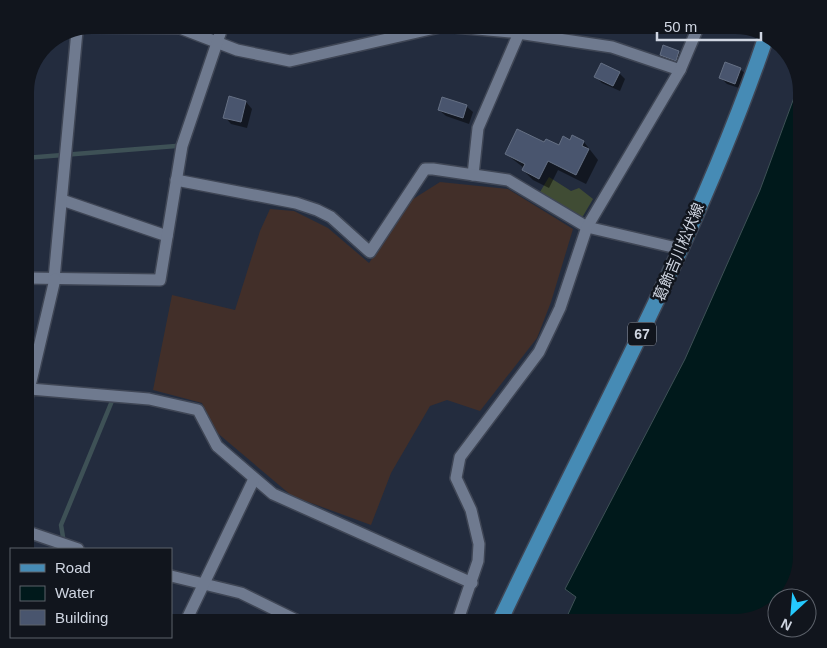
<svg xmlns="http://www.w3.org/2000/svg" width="827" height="648" font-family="Helvetica,'Noto Sans JP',sans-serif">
<rect width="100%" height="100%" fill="#232c3e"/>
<polygon fill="#422f29" points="440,182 508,189 573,229 551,302 537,338 480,411 447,400 430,406 391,473 371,525 292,496 215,431 202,403 153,390 172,295 235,310 260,231 270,209 294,211 328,228 369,263 410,201"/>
<polygon fill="#404c34" points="549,177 571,191 579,188 593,199 583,216 579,217 540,192"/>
<polygon fill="#00191b" stroke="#3e5156" points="799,84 802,92 802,556 786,598 777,598 777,604 735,623 564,623 576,597 565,589 685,359 760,190"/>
<g fill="#0007">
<polygon points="678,52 681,55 679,63 661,55"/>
<polygon points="740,69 747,75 742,89 727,84 721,78"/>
<polygon points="619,73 625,79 620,91 602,83 596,77"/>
<polygon points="246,102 252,109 247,128 231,124 225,117"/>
<polygon points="466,106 473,112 469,124 446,116 439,110"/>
<polygon points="570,141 584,142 598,160 586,184 558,170 549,188 533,180 523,170 524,168 506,154 545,144 559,147"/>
</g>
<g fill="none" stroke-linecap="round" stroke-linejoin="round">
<g stroke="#3e5156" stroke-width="4.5">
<polyline points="25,158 176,146"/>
<polyline points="59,549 63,537 61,525 112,401"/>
</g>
</g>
<g fill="#49556e" stroke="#657084">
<polygon points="663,45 679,51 676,61 660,55"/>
<polygon points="725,62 741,68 735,84 719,78"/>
<polygon points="601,63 620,72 613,86 594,77"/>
<polygon points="229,96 246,101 241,122 223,118"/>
<polygon points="442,97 467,105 463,118 438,110"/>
<polygon points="517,129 544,142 546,139 559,145 563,136 570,140 572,135 584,141 582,146 589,149 576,175 548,161 539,179 522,170 525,164 505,154"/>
</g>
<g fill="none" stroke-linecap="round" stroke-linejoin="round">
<g stroke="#3f4655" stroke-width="14">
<g id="street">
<polyline points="88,27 180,28 237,50 290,61 444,26 511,32 612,47 680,70"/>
<polyline points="473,175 478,128 519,33"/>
<polyline points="176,180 296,203 317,210 331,217 370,252 425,169 433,169 508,180 587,227 681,249"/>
<polyline points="62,200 167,236"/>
<polyline points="25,278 160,280 182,146 223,25"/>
<polyline points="54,279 77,31"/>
<polyline points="30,389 149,399 198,410 217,446 273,494 472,583"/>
<polyline points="25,407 55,279"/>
<polyline points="25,531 78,549"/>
<polyline points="171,576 241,593 302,623"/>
<polyline points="185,623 254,479"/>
<polyline points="457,623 478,561 479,544 471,510 456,478 460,457 539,352 560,308 587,227 680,70 699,25"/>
</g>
</g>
<g stroke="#3f4655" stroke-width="18">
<path id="primary" d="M499,623C590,429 697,241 766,37"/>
</g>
<use href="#street" stroke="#6f7a8f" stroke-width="11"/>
<use href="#primary" stroke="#468bb5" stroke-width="15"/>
</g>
<g text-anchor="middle" stroke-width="5" stroke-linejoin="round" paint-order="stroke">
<rect fill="#11151d" stroke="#969ba6" stroke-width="1" x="628" y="322.5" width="28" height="23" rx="4"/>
<g font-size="14" font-weight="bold" fill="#cfd5e1">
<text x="642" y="339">67</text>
</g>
<g font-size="15" fill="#cfd5e1" stroke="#11151d">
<text transform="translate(679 252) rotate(-67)" y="5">葛飾吉川松伏線</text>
</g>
</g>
<path d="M0 0H827V648H0ZM92 34H735A58 58 0 0 1 793 92V556A58 58 0 0 1 735 614H92A58 58 0 0 1 34 556V92A58 58 0 0 1 92 34Z" fill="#11151d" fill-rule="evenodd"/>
<rect x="10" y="548" width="162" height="90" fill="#11151d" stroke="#5d626b"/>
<rect x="20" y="564" width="25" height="8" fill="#468bb5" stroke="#5d626b"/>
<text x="55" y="573" font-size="15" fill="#cfd5e1">Road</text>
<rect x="20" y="586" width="25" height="15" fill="#00191b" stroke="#5d626b"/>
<text x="55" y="598" font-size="15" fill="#cfd5e1">Water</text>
<rect x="20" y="610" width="25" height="15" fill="#49556e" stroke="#5d626b"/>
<text x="55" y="623" font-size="15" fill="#cfd5e1">Building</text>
<g transform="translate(792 613) rotate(206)"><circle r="24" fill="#11151d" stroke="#5d626b"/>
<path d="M0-4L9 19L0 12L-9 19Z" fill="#25c9fe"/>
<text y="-8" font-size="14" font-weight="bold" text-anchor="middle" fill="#cfd5e1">N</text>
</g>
<path d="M657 32v8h104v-8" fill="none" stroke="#cfd5e1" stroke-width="2.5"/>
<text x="664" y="32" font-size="15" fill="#cfd5e1" stroke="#11151d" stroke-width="4" paint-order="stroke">50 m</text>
</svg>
